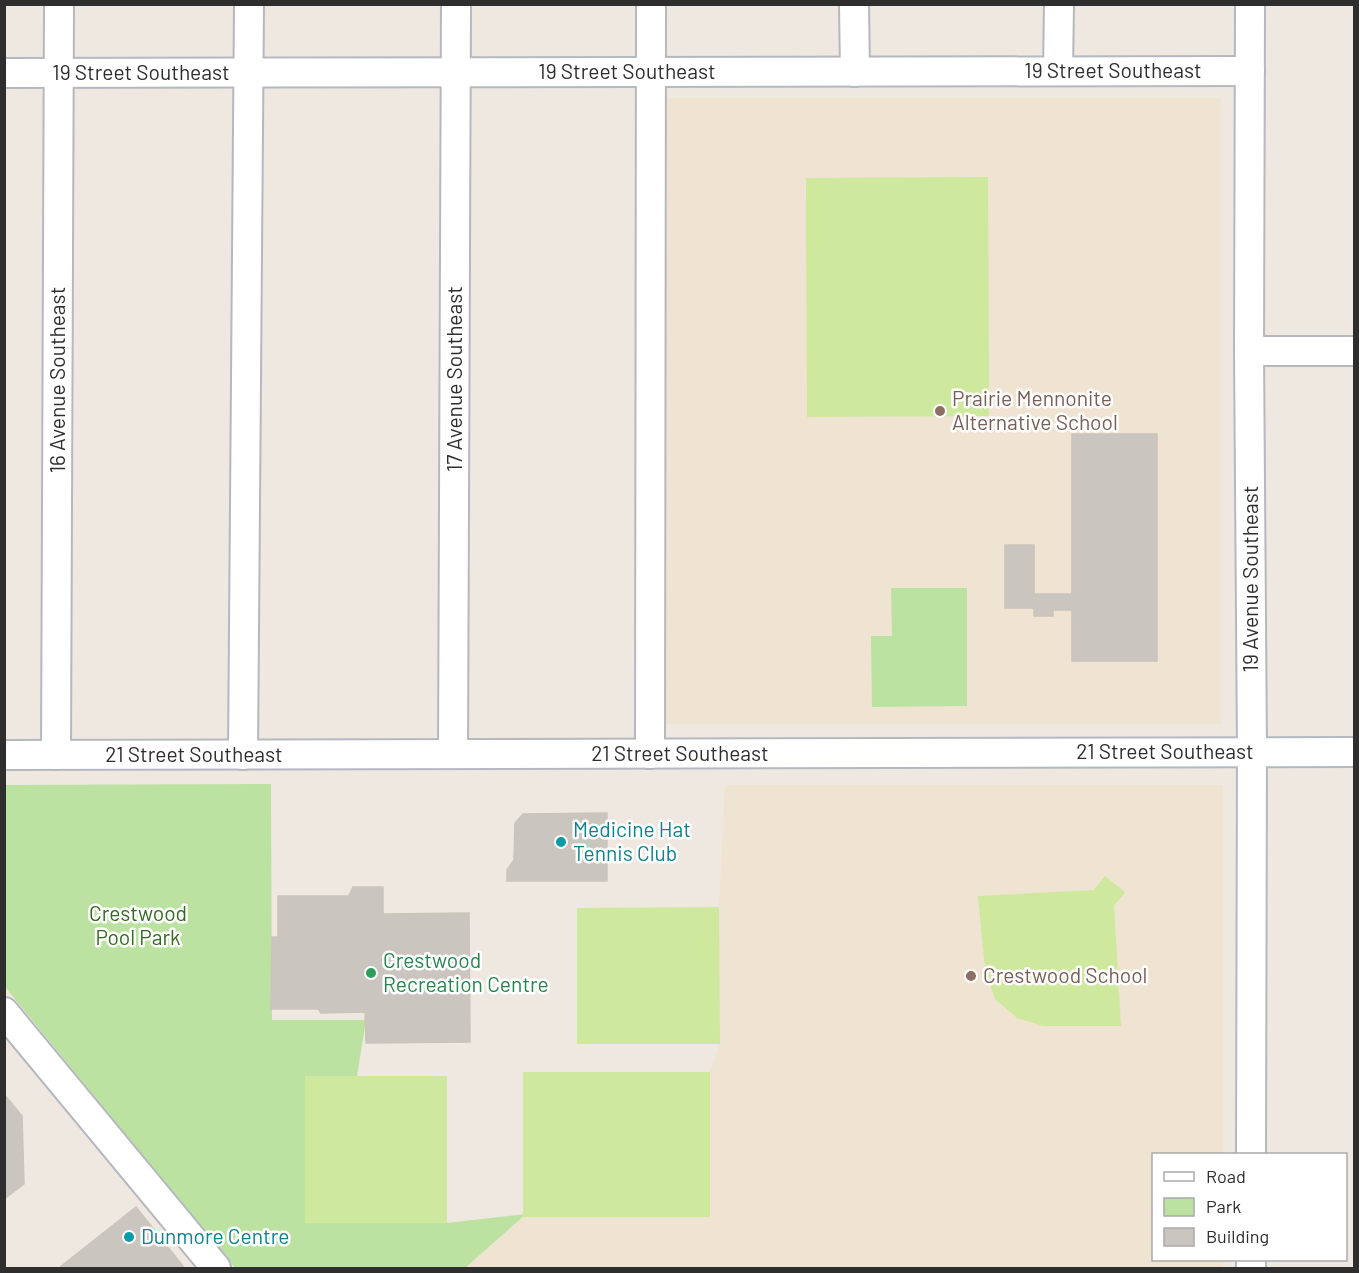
<svg xmlns="http://www.w3.org/2000/svg" width="1359" height="1273" font-family="Barlow,sans-serif">
<rect width="100%" height="100%" fill="#eee8e1"/>
<g fill="#efe3d2">
<rect x="659" y="98" width="562" height="626"/>
<polygon points="725,785 1223,785 1223,1154 1154,1154 1154,1260 1223,1260 1223,1268 465,1268 526,1214 710,1216 710,1072 720,1044 719,907"/>
</g>
<g fill="#bce2a1">
<polygon points="891,588 967,588 967,706 872,707 871,636 892,636"/>
<polygon points="271,784 272,1020 366,1020 357,1076 305,1076 447,1223 526,1214 465,1268 235,1268 5,987 5,785"/>
</g>
<g fill="#cee89d">
<polygon points="988,177 989,416 807,417 806,178"/>
<polygon points="1105,876 1125,892 1114,906 1121,1026 1043,1026 1017,1018 995,999 985,969 978,896 1094,890"/>
<polygon points="719,907 720,1044 577,1044 577,908"/>
<rect x="523" y="1072" width="187" height="145"/>
<rect x="305" y="1076" width="142" height="147"/>
</g>
<g fill="#cac6bf" stroke="#cac4bb" stroke-width="1.5">
<polygon points="1072,434 1157,434 1157,661 1072,661 1072,610 1053,610 1053,616 1034,616 1034,608 1005,608 1005,545 1034,545 1034,594 1072,594"/>
<polygon points="607,813 607,881 507,881 507,870 514,860 515,823 523,814"/>
<polygon points="353,887 383,887 383,914 469,913 470,1042 366,1043 365,1012 321,1013 318,1009 271,1009 272,937 278,937 278,896 349,896"/>
<polygon points="4,1094 22,1116 24,1184 4,1199"/>
<polygon points="136,1207 183,1266 180,1268 59,1268"/>
</g>
<g fill="none" stroke-linecap="round" stroke-linejoin="round">
<g stroke="#b5b8c0" stroke-width="32">
<g id="minor">
<polyline points="854,4 855,72"/>
<polyline points="1250,4 1249,351 1252,752 1251,1154"/>
<polyline points="1058,71 1059,4"/>
<polyline points="4,73 1250,71"/>
<polyline points="1249,351 1354,351"/>
<polyline points="453,754 456,4"/>
<polyline points="650,754 651,4"/>
<polyline points="4,755 1354,752"/>
<polyline points="56,755 59,4"/>
<polyline points="243,755 249,4"/>
<polyline points="4,1012 216,1268"/>
<polyline points="1251,1268 1251,1260"/>
</g>
</g>
<use href="#minor" stroke="#fff" stroke-width="28"/>
</g>
<g fill="#8d6e63" stroke="#fff" stroke-width="2">
<circle cx="940" cy="411" r="6"/>
<circle cx="971" cy="976" r="6"/>
</g>
<g fill="#0f9aa8" stroke="#fff" stroke-width="2">
<circle cx="561" cy="842" r="6"/>
<circle cx="129" cy="1237" r="6"/>
</g>
<circle fill="#2e9e5b" stroke="#fff" stroke-width="2" cx="371" cy="973" r="6"/>
<g text-anchor="middle" stroke-width="5" stroke-linejoin="round" paint-order="stroke">
<g font-size="21" fill="#2e2e2e" stroke="#fff">
<text x="1113" y="78">19 Street Southeast</text>
<text x="627" y="79">19 Street Southeast</text>
<text x="141" y="80">19 Street Southeast</text>
<text transform="translate(455 379) rotate(-90)" y="7">17 Avenue Southeast</text>
<text transform="translate(58 380) rotate(-90)" y="7">16 Avenue Southeast</text>
<text transform="translate(1251 579) rotate(-90)" y="7">19 Avenue Southeast</text>
<text x="1165" y="759">21 Street Southeast</text>
<text x="680" y="761">21 Street Southeast</text>
<text x="194" y="762">21 Street Southeast</text>
</g>
<g font-size="21" fill="#785e54" stroke="#fff" text-anchor="start">
<text x="952" y="406">Prairie Mennonite<tspan x="952" dy="24">Alternative School</tspan></text>
<text x="983" y="983">Crestwood School</text>
</g>
<g font-size="21" fill="#0d838f" stroke="#fff" text-anchor="start">
<text x="573" y="837">Medicine Hat<tspan x="573" dy="24">Tennis Club</tspan></text>
<text x="141" y="1244">Dunmore Centre</text>
</g>
<g font-size="21" fill="#346a1f" stroke="#fff">
<text x="138" y="921">Crestwood<tspan x="138" dy="24">Pool Park</tspan></text>
</g>
<g font-size="21" fill="#27864d" stroke="#fff" text-anchor="start">
<text x="383" y="968">Crestwood<tspan x="383" dy="24">Recreation Centre</tspan></text>
</g>
</g>
<rect width="1359" height="1273" fill="none" stroke="#2e2e2e" stroke-width="12"/>
<rect x="1152" y="1153" width="195" height="108" fill="#ffffff" stroke="#ababab" stroke-width="1.5"/>
<rect x="1164" y="1172" width="30" height="9" fill="#ffffff" stroke="#ababab" stroke-width="1.5"/>
<text x="1206" y="1183" font-size="18" fill="#2e2e2e">Road</text>
<rect x="1164" y="1198" width="30" height="18" fill="#bce2a1" stroke="#ababab" stroke-width="1.5"/>
<text x="1206" y="1213" font-size="18" fill="#2e2e2e">Park</text>
<rect x="1164" y="1228" width="30" height="18" fill="#cac6bf" stroke="#ababab" stroke-width="1.5"/>
<text x="1206" y="1243" font-size="18" fill="#2e2e2e">Building</text>
</svg>
